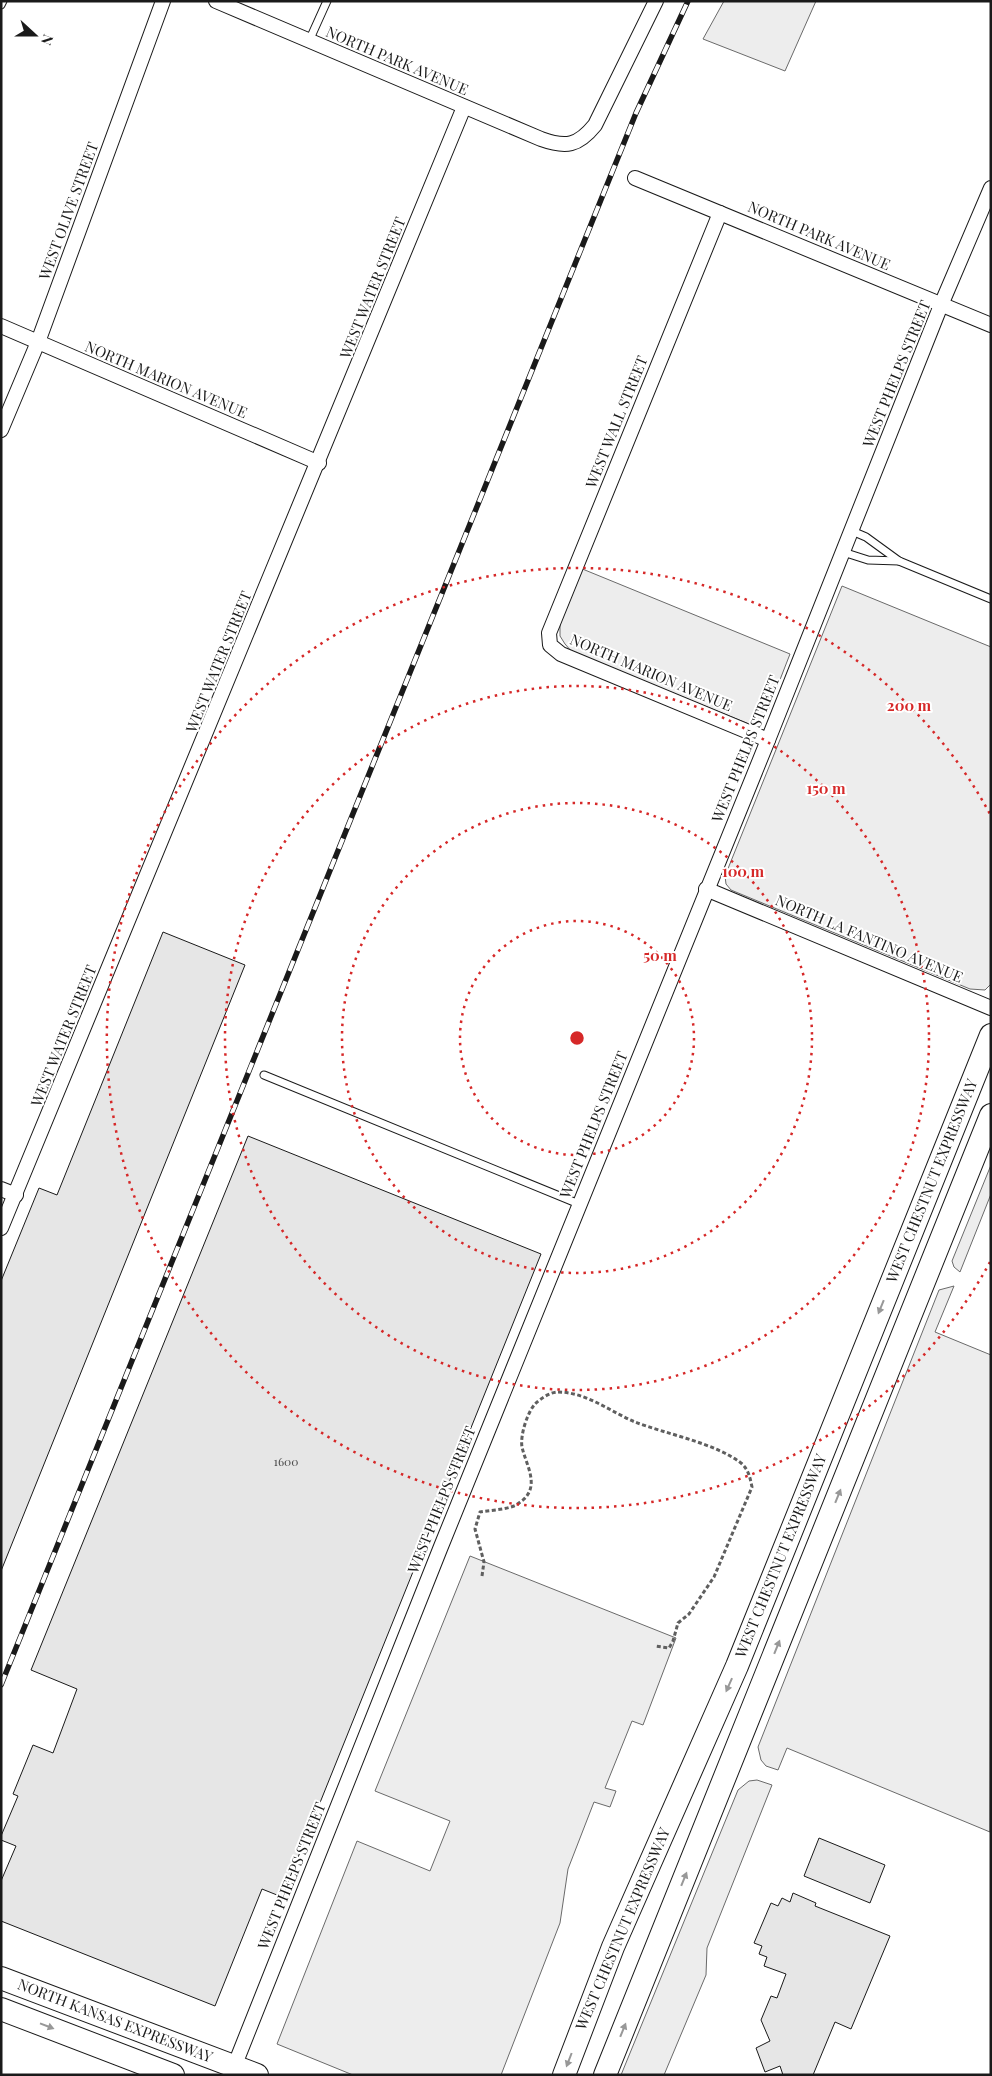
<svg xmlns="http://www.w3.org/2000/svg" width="992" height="2076" font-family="'Playfair Display',serif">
<rect width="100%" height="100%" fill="#fff"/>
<g fill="#ededed" stroke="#6a6a6a">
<polygon points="724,1 816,1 785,71 703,39"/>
<polygon points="580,568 790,654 767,713 762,720 749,724 572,652 565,644 560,636 560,622"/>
<polygon points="842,586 991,647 991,984 985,990 970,989 731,890 726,884 725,876"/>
<polygon points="991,1165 991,1194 960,1272 954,1267 952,1261"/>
<polygon points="954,1286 935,1332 991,1355 990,1832 787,1748 778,1770 766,1766 761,1760 758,1747 939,1290"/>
<polygon points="470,1556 676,1638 643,1725 632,1721 605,1788 616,1791 610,1807 594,1802 568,1869 560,1923 501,2075 353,2075 277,2044 357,1841 430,1871 450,1821 375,1791"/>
<polygon points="757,1780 772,1785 707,1948 706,1975 664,2075 621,2075 738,1790 749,1781"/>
</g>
<g fill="#e6e6e6" stroke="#1a1a1a">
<polygon points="163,932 245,965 1,1571 1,1281 39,1188 57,1195"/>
<polygon points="248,1136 541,1254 282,1897 262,1889 215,2006 1,1921 1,1881 16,1846 1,1840 1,1836 18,1796 13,1794 33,1745 53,1753 77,1689 31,1670"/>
<polygon points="819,1838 885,1865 870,1903 804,1876"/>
<polygon points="793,1893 816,1903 815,1906 890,1936 851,2029 835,2022 813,2075 783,2075 780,2066 765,2072 756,2048 770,2041 761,2020 771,1996 777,1998 786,1974 764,1966 767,1957 759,1954 762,1946 754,1943 771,1903 778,1906 782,1898 790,1902"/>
</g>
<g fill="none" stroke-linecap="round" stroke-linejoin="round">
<g stroke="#1a1a1a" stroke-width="9">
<g id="service">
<polyline points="1,5 3,1"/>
<polyline points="309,41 327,1"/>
<polyline points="852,531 866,537 899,561 991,599"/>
<polyline points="843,552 868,560 899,561"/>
<polyline points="264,1075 579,1204"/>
</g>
</g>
<g stroke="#1a1a1a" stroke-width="16">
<g id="minor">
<path d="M216,1L541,139C566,148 578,146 595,125L656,1"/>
<polyline points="635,178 991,325"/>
<polyline points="720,213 549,633 550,645 561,654 768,740"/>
<polyline points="1,326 319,463"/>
<polyline points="1,430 38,342 163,1"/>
<polyline points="706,889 991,1008"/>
<polyline points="1,1189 16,1195"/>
<polyline points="1,1228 464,107"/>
<polyline points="232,2072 440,1549 768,740 941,305 991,188"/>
</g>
</g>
<g stroke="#1a1a1a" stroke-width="24">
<g id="primary">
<polyline points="1,1978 257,2075"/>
<polyline points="1,2009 173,2075"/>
<polyline points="564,2075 613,1947 737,1666 991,1035"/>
<polyline points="605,2075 991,1115"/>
</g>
</g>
<path stroke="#5f5f5f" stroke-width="3" stroke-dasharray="4 2.5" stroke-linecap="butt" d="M482,1576L484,1562L475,1529L480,1512C491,1510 503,1510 514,1506C517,1505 520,1502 523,1500C540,1485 526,1465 522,1447C520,1436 527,1413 535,1404C540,1399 550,1392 558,1392C586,1392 611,1412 635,1422C666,1434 715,1443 741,1463C749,1470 750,1478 752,1487L714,1577L689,1614L678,1623L673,1641L669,1648L655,1646"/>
<use href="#service" stroke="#fff" stroke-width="7"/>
<use href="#minor" stroke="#fff" stroke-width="14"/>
<use href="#primary" stroke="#fff" stroke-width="22"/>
<g stroke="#1a1a1a" stroke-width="5.5">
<polyline id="rail" points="1,1685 636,113 688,1"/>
</g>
<use href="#rail" stroke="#fff" stroke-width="4" stroke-dasharray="11" stroke-linecap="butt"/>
</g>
<defs><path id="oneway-solid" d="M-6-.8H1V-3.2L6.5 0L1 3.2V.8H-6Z" transform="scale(1.25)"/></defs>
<g fill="#989898">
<use href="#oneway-solid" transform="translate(881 1307) rotate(112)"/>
<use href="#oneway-solid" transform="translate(838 1496) rotate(-68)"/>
<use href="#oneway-solid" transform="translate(777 1647) rotate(-68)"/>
<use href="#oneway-solid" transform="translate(729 1685) rotate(114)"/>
<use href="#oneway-solid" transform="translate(684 1879) rotate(-68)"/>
<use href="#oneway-solid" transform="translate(47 2026) rotate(21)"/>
<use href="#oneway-solid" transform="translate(623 2030) rotate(-68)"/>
<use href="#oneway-solid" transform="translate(569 2060) rotate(111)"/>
</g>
<g fill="none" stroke="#d62828" stroke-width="2.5" stroke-dasharray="2.5 5">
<circle cx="577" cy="1038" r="117"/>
<circle cx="577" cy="1038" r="235"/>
<circle cx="577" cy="1038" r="352"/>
<path d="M990 1262A470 470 0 1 1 990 814"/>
</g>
<g text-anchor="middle" stroke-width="4" stroke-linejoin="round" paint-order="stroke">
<g font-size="12" fill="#4d4d4d">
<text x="286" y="1466">1600</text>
</g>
<g font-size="15" fill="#1a1a1a" stroke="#fff">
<text transform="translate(397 61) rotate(23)" y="5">NORTH PARK AVENUE</text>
<text transform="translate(69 211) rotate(-70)" y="5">WEST OLIVE STREET</text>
<text transform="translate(819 236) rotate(23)" y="5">NORTH PARK AVENUE</text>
<text transform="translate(373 288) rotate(-68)" y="5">WEST WATER STREET</text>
<text transform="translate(897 374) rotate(-68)" y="5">WEST PHELPS STREET</text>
<text transform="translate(166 380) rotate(23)" y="5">NORTH MARION AVENUE</text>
<text transform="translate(617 422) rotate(-68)" y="5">WEST WALL STREET</text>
<text transform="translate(219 662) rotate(-68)" y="5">WEST WATER STREET</text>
<text transform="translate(651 673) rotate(23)" y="5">NORTH MARION AVENUE</text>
<text transform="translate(746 749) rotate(-68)" y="5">WEST PHELPS STREET</text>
<text transform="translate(869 939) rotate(23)" y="5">NORTH LA FANTINO AVENUE</text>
<text transform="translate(64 1036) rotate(-68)" y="5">WEST WATER STREET</text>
<text transform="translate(594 1125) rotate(-68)" y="5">WEST PHELPS STREET</text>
<text transform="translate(932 1181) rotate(-68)" y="5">WEST CHESTNUT EXPRESSWAY</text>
<text transform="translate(442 1500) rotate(-68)" y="5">WEST PHELPS STREET</text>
<text transform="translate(781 1556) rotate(-68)" y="5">WEST CHESTNUT EXPRESSWAY</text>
<text transform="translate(292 1876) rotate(-68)" y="5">WEST PHELPS STREET</text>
<text transform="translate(623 1929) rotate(-67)" y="5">WEST CHESTNUT EXPRESSWAY</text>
<text transform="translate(115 2021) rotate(21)" y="5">NORTH KANSAS EXPRESSWAY</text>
</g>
</g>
<circle cx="577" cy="1038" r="8" fill="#d62828" stroke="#fff" stroke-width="2.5"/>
<g font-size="15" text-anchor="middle" font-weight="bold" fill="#d62828" stroke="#fff" stroke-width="4" stroke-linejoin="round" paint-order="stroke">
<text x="909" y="711">200 m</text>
<text x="826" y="794">150 m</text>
<text x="743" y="877">100 m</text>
<text x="660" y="961">50 m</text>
</g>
<rect width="992" height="2076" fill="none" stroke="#1a1a1a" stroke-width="5"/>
<g transform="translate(35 35) rotate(111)" stroke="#ffffff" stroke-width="4" paint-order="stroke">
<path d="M0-4L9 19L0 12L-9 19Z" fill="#1a1a1a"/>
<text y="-8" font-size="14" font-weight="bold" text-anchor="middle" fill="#1a1a1a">N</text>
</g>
</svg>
